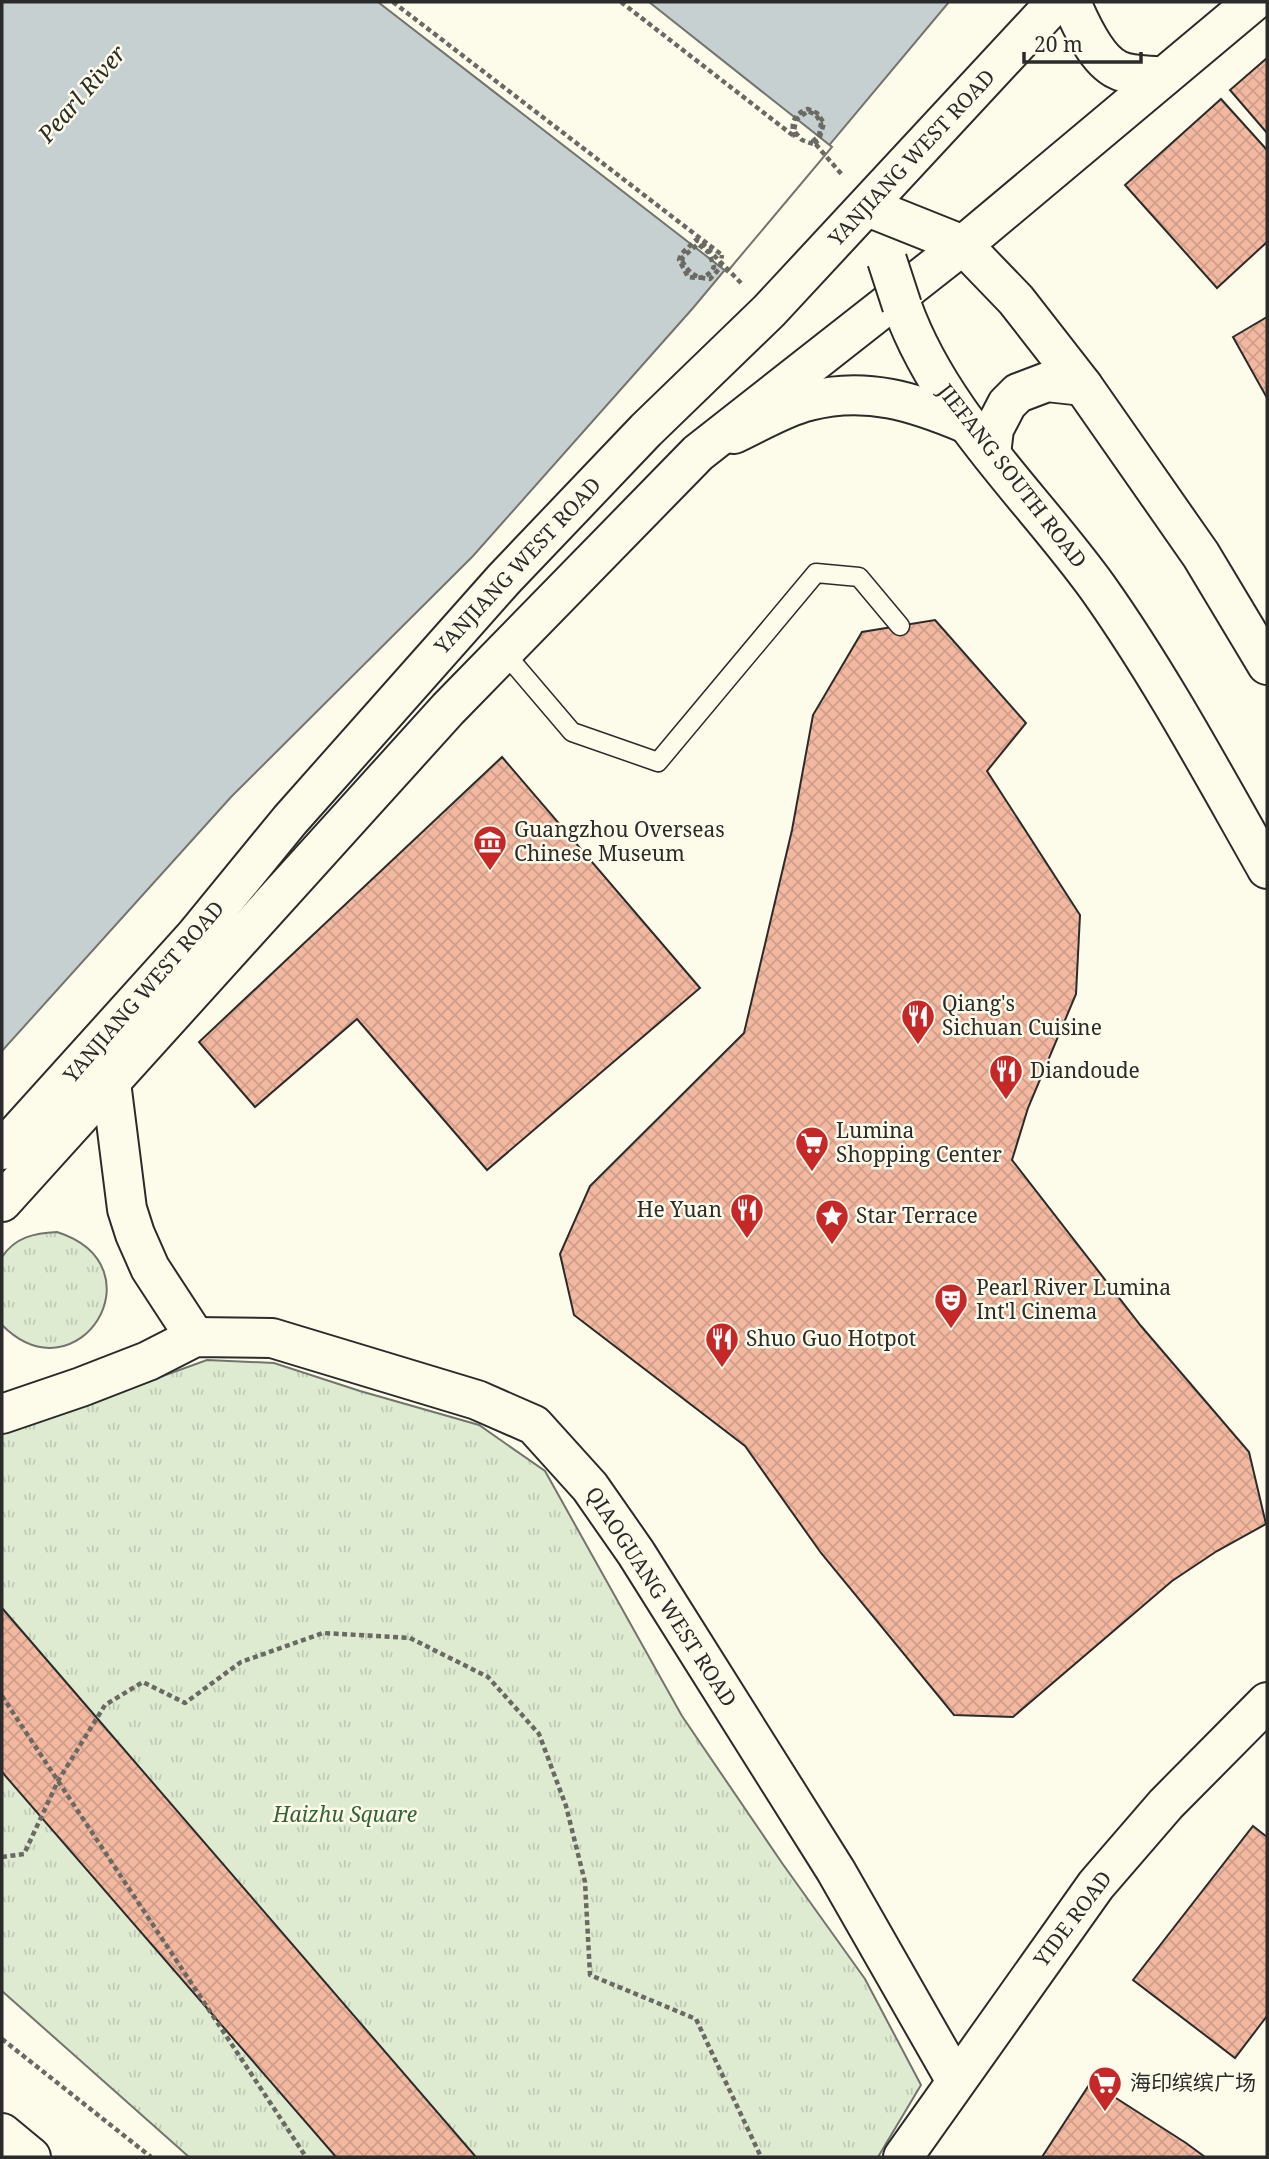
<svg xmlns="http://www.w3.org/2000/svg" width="1269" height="2159" font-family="'Noto Serif','Noto Sans SC',serif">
<defs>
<pattern id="grass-tufts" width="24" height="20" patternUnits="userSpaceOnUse" patternTransform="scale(1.75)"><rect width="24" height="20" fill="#deebd1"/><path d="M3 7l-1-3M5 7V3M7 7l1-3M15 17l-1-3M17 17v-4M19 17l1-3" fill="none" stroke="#bfcab4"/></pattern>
<pattern id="building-cross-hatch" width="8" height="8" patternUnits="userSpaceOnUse" patternTransform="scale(1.75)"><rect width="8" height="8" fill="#f2b8a0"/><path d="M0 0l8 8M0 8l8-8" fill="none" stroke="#d09e8a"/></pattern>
</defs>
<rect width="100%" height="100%" fill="#fdfbea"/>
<g fill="url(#grass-tufts)" stroke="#74746e" stroke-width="2">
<path d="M57,1232C163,1266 78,1401 2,1325V1257C15,1237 35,1233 57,1232Z"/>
<polygon points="207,1360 274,1363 360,1391 479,1425 545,1471 682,1716 782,1863 865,1979 921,2085 878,2157 189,2157 2,1991 2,1434"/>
</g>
<polygon fill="#c7d0d0" stroke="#74746e" stroke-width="2" points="2,2 949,2 693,308 473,556 231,797 2,1051"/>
<polygon fill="#fdfbea" stroke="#74746e" stroke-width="2" points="378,2 649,2 832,147 727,272"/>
<g fill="url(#building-cross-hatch)" stroke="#2b2b2b" stroke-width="2">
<polygon points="1267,58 1267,133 1230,90"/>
<polygon points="1221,99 1267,150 1267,242 1217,288 1125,185"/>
<polygon points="1267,317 1267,398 1233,337"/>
<polygon points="935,620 1026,723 987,771 1080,915 1076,994 1028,1108 1012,1160 1141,1326 1249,1452 1266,1524 1217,1551 1172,1581 1013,1717 954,1715 821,1553 745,1446 574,1315 560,1254 590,1186 744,1033 792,830 813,715 862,632"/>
<polygon points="502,757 700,988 487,1170 357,1019 255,1107 199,1042"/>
<polygon points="2,1608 90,1710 476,2157 336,2157 2,1772"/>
<polygon points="1253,1826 1267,1837 1267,2016 1235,2058 1133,1980"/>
<polygon points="1091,2082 1186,2143 1205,2157 1042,2157"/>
</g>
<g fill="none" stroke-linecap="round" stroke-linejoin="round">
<g stroke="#2b2b2b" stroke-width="21">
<polyline id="lane" points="503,651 572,732 658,762 816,573 859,577 900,626"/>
</g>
<g stroke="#2b2b2b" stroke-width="42">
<g id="secondary">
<polyline points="868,207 963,245 1016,300 1083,386 1201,555 1267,665"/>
<path d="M902,306C941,415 1031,495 1098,588C1161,677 1213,774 1267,869"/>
<path d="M734,434C758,423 783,407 809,401C866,386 915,402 967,424"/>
<polyline points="991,454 994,429 1007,404 1018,393 1047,382 1083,386"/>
<polyline points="111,1082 127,1209 135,1234 150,1268 195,1337"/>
<polyline points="2,1414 81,1387 148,1361 195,1337 272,1338 477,1400 534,1425 590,1487 636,1553 836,1871 956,2081"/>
<polyline points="2,2133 31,2157"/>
<polyline points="903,2157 1096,1885 1166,1804 1267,1702"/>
</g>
</g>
<g stroke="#2b2b2b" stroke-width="42">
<g id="primary">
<path d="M1071,2C1080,23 1096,60 1118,70C1130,76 1150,75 1163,77"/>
<polyline points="2,1150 195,936 290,820 504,579 646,430 769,311 1056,2"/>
<polyline points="2,1202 448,709 698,453 963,245 1253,2"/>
</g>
</g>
<g stroke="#6a6964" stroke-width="4.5" stroke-dasharray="5 3.5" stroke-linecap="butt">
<polyline points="393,2 722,255"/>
<polyline points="621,2 795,137"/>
<polyline points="813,144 802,140 794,131 796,120 808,111 816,115 821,123 819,136 813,141 843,176"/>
<path d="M682,261L683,257L698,244L709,253L714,267C707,278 701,279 688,277L679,260L681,254L696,240L702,243L741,283"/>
<polyline points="2,1696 306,2157"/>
<polyline points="2,1857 24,1854 58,1781 105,1705 143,1682 185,1703 241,1662 323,1633 410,1638 488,1677 539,1734 566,1806 585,1882 590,1975 696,2019 761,2157"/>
<polyline points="2,2039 151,2157"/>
</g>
<use href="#lane" stroke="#fdfbea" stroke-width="18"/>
<use href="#secondary" stroke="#fdfbea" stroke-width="38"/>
<use href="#primary" stroke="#fdfbea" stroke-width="38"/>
<g stroke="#2b2b2b" stroke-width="42" stroke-linecap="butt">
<polyline id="secondary-bridge" points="887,260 902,306"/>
</g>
<g stroke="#6a6964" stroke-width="4.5" stroke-dasharray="5 3.5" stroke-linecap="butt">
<path d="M795,137C789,123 795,113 808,109L817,113L824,123L819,140L813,144"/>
<path d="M682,261C690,274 696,278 710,279L720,268L722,255"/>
</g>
<use href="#secondary-bridge" stroke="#fdfbea" stroke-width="38"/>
</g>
<defs>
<g id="museum-pin" transform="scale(1.75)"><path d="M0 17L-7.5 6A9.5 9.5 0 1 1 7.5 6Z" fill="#c62828" stroke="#fdfbea"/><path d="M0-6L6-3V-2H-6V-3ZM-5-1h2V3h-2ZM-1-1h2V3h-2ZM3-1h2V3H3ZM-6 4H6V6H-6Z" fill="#fff"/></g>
<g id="restaurant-pin" transform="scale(1.75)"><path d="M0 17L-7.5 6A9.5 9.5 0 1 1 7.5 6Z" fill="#c62828" stroke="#fdfbea"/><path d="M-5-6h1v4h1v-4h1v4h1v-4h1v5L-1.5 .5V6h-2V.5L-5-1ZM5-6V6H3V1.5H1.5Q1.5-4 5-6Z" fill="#fff"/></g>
<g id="supermarket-pin" transform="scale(1.75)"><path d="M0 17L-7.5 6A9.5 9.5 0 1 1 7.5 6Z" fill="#c62828" stroke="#fdfbea"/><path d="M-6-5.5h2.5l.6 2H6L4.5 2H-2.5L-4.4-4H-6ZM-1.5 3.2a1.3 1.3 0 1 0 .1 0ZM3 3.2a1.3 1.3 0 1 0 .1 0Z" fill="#fff"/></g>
<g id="sight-pin" transform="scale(1.75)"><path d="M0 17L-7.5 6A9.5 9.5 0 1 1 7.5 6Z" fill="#c62828" stroke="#fdfbea"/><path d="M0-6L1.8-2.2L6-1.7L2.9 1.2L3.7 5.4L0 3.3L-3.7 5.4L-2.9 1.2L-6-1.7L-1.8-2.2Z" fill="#fff"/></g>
<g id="theatre-pin" transform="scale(1.75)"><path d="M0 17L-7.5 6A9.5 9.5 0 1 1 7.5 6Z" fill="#c62828" stroke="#fdfbea"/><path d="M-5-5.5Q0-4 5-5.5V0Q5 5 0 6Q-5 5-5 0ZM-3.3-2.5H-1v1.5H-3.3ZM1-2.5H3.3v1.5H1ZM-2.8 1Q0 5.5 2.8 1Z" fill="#fff"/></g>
</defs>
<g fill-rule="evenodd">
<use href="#museum-pin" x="490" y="842"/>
<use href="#restaurant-pin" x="918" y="1016"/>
<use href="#restaurant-pin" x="1006" y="1071"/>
<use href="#supermarket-pin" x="812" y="1143"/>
<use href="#restaurant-pin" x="747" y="1210"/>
<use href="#sight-pin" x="832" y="1216"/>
<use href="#theatre-pin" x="951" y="1300"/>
<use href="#restaurant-pin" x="722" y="1339"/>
<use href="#supermarket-pin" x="1105" y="2083"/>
</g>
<g text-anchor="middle" stroke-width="5" stroke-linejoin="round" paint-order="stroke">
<g font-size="21" fill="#2b2b2b" stroke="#fdfbea">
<text transform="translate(912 158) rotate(-47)" y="7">YANJIANG WEST ROAD</text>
<text transform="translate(1012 476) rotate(52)" y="7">JIEFANG SOUTH ROAD</text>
<text transform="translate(518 566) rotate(-47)" y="7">YANJIANG WEST ROAD</text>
<text transform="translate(144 992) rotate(-49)" y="7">YANJIANG WEST ROAD</text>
<text transform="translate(661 1597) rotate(57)" y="7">QIAOGUANG WEST ROAD</text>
<text transform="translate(1073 1919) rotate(-53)" y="7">YIDE ROAD</text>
</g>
<g font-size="21" fill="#2b2b2b" stroke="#fdfbea" text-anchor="start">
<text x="514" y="837">Guangzhou Overseas<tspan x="514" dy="24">Chinese Museum</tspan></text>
<text x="942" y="1011">Qiang's<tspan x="942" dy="24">Sichuan Cuisine</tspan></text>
<text x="1030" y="1078">Diandoude</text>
<text x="836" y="1138">Lumina<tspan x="836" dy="24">Shopping Center</tspan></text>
<text x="722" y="1217" text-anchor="end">He Yuan</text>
<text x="856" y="1223">Star Terrace</text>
<text x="976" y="1295">Pearl River Lumina<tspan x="976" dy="24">Int'l Cinema</tspan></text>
<text x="746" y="1346">Shuo Guo Hotpot</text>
<text x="1130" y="2090">海印缤缤广场</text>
</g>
<g font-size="21" font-style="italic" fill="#34623c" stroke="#fdfbea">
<text x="345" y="1822">Haizhu Square</text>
</g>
<g font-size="23" font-style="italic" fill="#2b2b2b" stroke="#fdfbea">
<text transform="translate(82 94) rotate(-49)" y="8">Pearl River</text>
</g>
</g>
<rect width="1269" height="2159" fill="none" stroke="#2b2b2b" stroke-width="7"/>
<path d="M1024 52v10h117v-10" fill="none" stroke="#2b2b2b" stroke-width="3.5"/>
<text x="1034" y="52" font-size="21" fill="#2b2b2b" stroke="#fdfbea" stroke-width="5" paint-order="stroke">20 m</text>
</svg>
